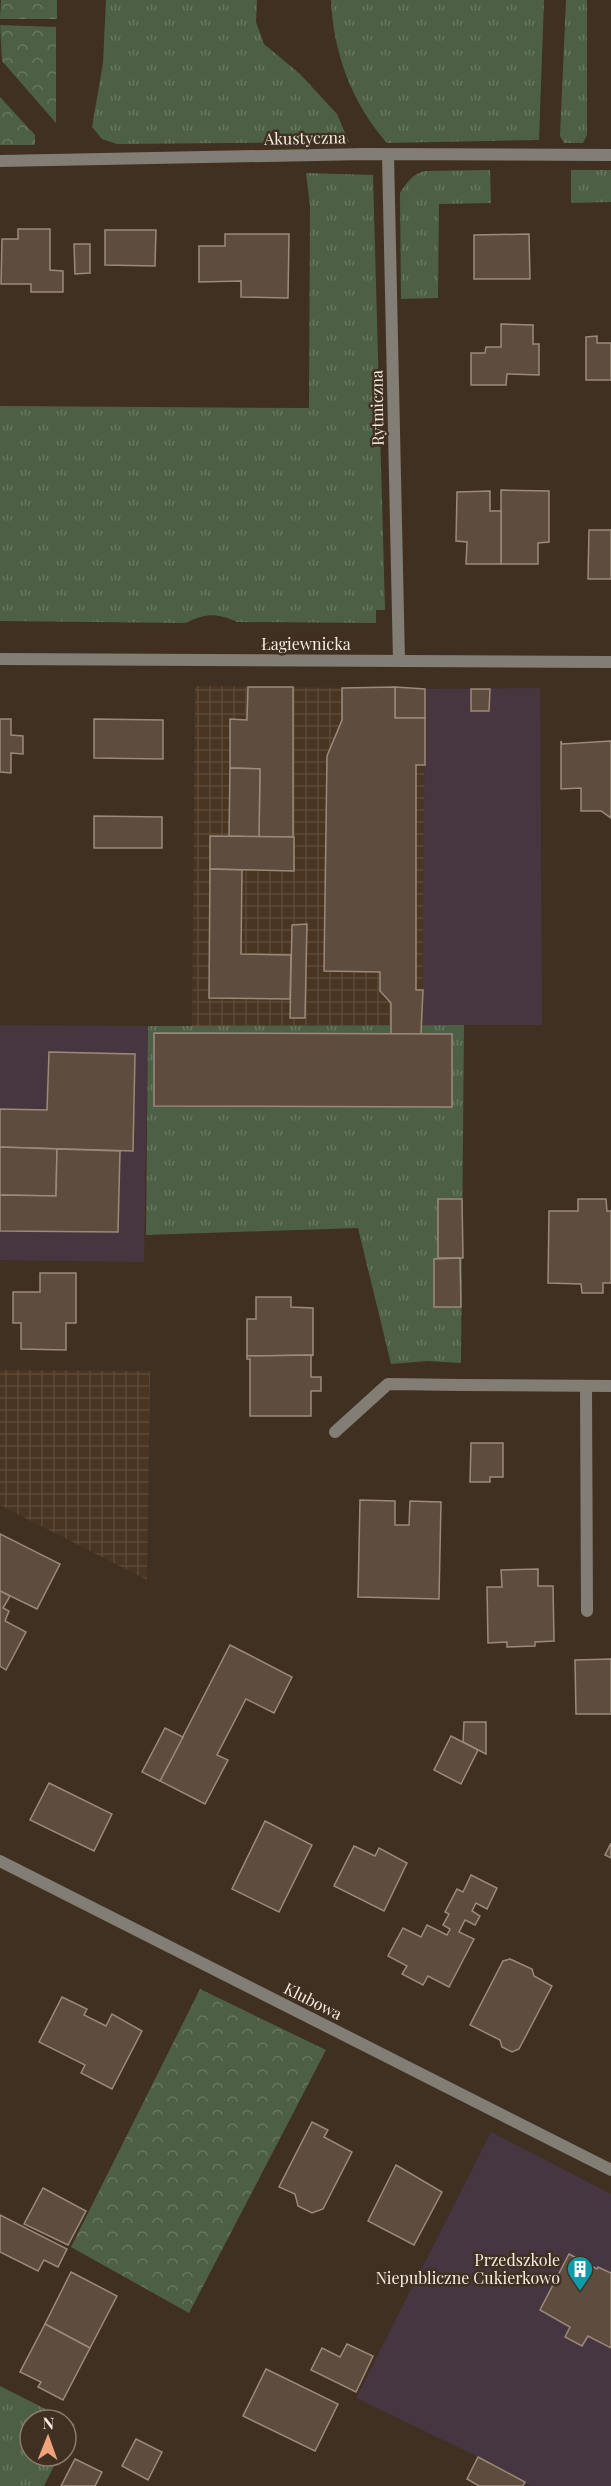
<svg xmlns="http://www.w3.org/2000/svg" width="611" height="2486" font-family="'Playfair Display',serif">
<defs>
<pattern id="industrial-grid" width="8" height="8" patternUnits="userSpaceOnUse" patternTransform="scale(1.5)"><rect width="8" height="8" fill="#4a3522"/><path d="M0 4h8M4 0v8" fill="none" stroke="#5c4937"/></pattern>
<pattern id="grass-tufts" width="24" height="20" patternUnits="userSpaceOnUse" patternTransform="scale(1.5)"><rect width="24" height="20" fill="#4d6045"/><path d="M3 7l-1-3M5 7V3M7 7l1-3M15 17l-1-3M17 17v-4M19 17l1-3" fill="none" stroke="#677760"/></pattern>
<pattern id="forest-crowns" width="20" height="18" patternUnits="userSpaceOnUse" patternTransform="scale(1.5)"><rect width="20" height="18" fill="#4d6045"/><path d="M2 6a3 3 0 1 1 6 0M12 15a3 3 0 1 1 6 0" fill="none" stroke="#677760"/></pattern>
</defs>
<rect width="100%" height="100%" fill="#403022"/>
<g fill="#473640">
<polygon points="540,688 542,1025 422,1025 425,689"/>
<polygon points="0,1025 148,1026 144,1262 0,1260"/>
</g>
<g fill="url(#industrial-grid)">
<polygon points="195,686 425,689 422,1025 192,1026"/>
<polygon points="0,1370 150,1371 147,1580 0,1505"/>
</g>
<polygon fill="#453642" points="491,2132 611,2194 611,2486 530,2486 478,2457 356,2398"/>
<g fill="url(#grass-tufts)">
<polygon points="106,0 257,0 256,22 264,44 300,74 337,114 349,142 117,144 102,139 92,127 103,63"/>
<path d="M331,0H544L539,140L387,143C352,104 333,52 331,0Z"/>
<polygon points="566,0 587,0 587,135 583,143 564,143 560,136"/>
<path d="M490,170L491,203L439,204L438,298L401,299L400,193C407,182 412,175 424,171Z"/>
<polygon points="571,170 611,170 611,202 571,203"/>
<path d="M306,173L373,175L385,610H376V623L237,622C217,613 206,613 186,623L0,621V406L309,408L310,206Z"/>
<polygon points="464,1025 461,1363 428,1361 391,1364 358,1228 146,1235 148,1026"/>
<polygon points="0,2386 75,2424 66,2441 66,2420 30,2420 30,2456 59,2456 44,2486 0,2486"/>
</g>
<g fill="url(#forest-crowns)">
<polygon points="1,0 57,0 57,19 0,19"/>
<polygon points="0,25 56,27 56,123 2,61"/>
<polygon points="0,97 35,135 35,145 0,145"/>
<polygon points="200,1989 326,2050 189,2313 71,2247"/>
</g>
<g fill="#5e4d3e" stroke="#9c8979" stroke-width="1.5">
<polygon points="18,229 50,229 50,270 63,271 63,292 31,292 31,284 1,284 2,239 18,239"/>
<polygon points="105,230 156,230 155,266 105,265"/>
<polygon points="225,234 289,234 288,298 241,297 241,281 199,282 199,246 225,246"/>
<polygon points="529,234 530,279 474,279 474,235"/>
<polygon points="74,244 90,244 90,273 75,274"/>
<polygon points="501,324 533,325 533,344 539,344 539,375 507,374 506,385 471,385 471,353 485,353 486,347 501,347"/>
<polygon points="597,336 597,343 611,343 611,380 586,380 586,337"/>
<polygon points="501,490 549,491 549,542 538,543 538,564 501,564"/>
<polygon points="490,491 490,511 501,511 501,564 466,564 467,542 456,541 457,492"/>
<polygon points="589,530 611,530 611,579 588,579"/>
<polygon points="248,687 293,687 293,837 259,837 260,769 230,768 230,719 247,720"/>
<polygon points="395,687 425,689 425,718 395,718"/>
<polygon points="395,687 395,718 425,718 425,765 416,765 416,990 423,990 421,1034 391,1034 391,1003 380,991 380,972 324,971 327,756 342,720 342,688"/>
<polygon points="471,689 490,689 489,711 471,711"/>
<polygon points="0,719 11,719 11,735 23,736 23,754 11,753 11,773 0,772"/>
<polygon points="94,719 163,720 163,759 94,758"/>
<polygon points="561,741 562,744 611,741 611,818 601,811 581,811 581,788 561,789"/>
<polygon points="230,768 260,769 259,837 229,836"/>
<polygon points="94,816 162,817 162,848 94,848"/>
<polygon points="210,836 294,837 294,871 210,869"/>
<polygon points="210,869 242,870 241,954 291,955 290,999 209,998"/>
<polygon points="307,924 305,1018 290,1018 292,925"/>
<polygon points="154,1033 452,1034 452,1107 154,1106"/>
<polygon points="49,1052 135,1054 133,1151 0,1147 0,1109 47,1110"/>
<polygon points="0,1147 57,1149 56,1196 0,1195"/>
<polygon points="57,1149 120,1151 118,1232 0,1231 0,1195 56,1196"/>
<polygon points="438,1199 462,1199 463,1258 438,1258"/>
<polygon points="578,1199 606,1199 607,1211 611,1211 611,1283 603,1283 603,1293 582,1293 581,1284 548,1283 549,1211 578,1211"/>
<polygon points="460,1258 461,1307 434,1307 434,1259"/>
<polygon points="40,1273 76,1273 76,1323 66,1323 66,1350 21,1349 21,1323 13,1323 13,1292 40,1292"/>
<polygon points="256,1297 291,1297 291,1307 313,1308 313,1355 247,1356 247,1319 256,1319"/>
<polygon points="313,1355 311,1356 311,1377 321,1377 321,1391 311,1391 311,1416 250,1416 250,1359 247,1359 247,1356"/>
<polygon points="471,1443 503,1443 503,1477 490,1477 490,1482 470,1482"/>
<polygon points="360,1500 395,1501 395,1525 409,1525 410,1501 441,1502 439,1599 358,1597"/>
<polygon points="0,1534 60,1564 37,1609 0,1591"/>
<polygon points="538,1569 538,1586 553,1586 554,1641 535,1642 535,1646 507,1647 507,1642 488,1643 487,1587 502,1587 501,1570"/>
<polygon points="0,1591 10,1596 3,1608 9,1611 5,1621 26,1632 6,1670 0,1666"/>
<polygon points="230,1645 292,1677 274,1713 246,1699 217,1755 228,1760 205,1804 160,1781"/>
<polygon points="611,1659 611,1714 576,1714 575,1660"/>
<polygon points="464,1722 486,1722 486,1754 463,1742"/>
<polygon points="165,1728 183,1737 160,1781 142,1772"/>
<polygon points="451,1736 478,1750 461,1784 434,1770"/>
<polygon points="49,1783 112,1814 94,1851 30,1820"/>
<polygon points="265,1821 312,1845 279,1912 232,1889"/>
<polygon points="611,1843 611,1858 605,1855"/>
<polygon points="354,1846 375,1856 379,1848 407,1863 384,1911 334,1886"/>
<polygon points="471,1875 497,1888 487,1909 476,1903 472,1911 480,1916 475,1925 465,1920 459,1932 474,1939 449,1987 428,1976 423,1985 402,1974 407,1966 388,1956 403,1928 421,1937 427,1925 447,1935 450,1929 443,1925 449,1914 445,1912 457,1889 463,1892"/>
<polygon points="510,1959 532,1969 534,1976 552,1986 519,2049 512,2052 502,2047 500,2040 470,2025 503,1961"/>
<polygon points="62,1997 87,2009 84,2015 106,2026 112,2014 142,2031 112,2089 81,2073 85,2065 39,2042"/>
<polygon points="312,2122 328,2130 324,2137 352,2152 323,2209 312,2213 298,2206 295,2194 279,2187"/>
<polygon points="396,2165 442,2192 414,2245 368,2221"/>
<polygon points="43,2188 86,2211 68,2245 24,2224"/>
<polygon points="0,2215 67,2249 58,2267 44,2260 38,2271 0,2252"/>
<polygon points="569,2254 597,2269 598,2267 611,2273 611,2348 588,2336 582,2346 565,2337 570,2327 540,2310"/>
<polygon points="71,2272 117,2296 90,2348 45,2324"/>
<polygon points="45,2324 90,2348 63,2400 38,2387 41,2382 20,2372"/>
<polygon points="347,2344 373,2356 356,2392 311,2370 322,2348 340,2357"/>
<polygon points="266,2369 338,2404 315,2451 243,2416"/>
<polygon points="136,2439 162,2452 148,2480 122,2466"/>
<polygon points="478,2457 525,2482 523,2486 479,2486 467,2479"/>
<polygon points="75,2459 102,2472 95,2486 61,2486"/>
</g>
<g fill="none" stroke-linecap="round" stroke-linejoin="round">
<g stroke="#837e75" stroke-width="12">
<polyline points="586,1386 587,1611"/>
<polyline points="335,1432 388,1384 461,1385"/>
</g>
<g stroke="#837e75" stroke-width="12">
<polyline points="388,155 399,661"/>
<polyline points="0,161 365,154 611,155"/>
<polyline points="0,659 611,662"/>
<polyline points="461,1385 611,1386"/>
<polyline points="0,1861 611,2170"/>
</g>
</g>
<defs>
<g id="building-pin" transform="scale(1.35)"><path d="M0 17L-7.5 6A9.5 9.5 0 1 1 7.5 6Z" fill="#0f9aa8" stroke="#403022"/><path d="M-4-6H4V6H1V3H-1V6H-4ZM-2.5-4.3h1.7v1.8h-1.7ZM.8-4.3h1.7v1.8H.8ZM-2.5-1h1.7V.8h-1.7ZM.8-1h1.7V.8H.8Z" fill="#fff"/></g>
</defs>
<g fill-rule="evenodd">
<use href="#building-pin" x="580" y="2269"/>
</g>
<g text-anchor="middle" stroke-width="5" stroke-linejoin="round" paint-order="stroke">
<g font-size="16" fill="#f8ede4" stroke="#403022">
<text transform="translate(305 138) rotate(-1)" y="6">Akustyczna</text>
<text transform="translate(377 408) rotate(-91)" y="6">Rytmiczna</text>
<text x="306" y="650">Łagiewnicka</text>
<text transform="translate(313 2001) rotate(27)" y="6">Klubowa</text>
</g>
<g font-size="16" fill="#f8ede4" stroke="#403022" text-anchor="end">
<text x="560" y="2266">Przedszkole<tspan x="560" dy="18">Niepubliczne Cukierkowo</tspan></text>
</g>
</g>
<g transform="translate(48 2438) rotate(1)"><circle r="28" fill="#403022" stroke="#8a7c70" stroke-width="1.5"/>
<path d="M0-4.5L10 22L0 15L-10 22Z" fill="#f0a27a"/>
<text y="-9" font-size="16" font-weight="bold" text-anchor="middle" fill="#f8ede4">N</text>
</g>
</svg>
